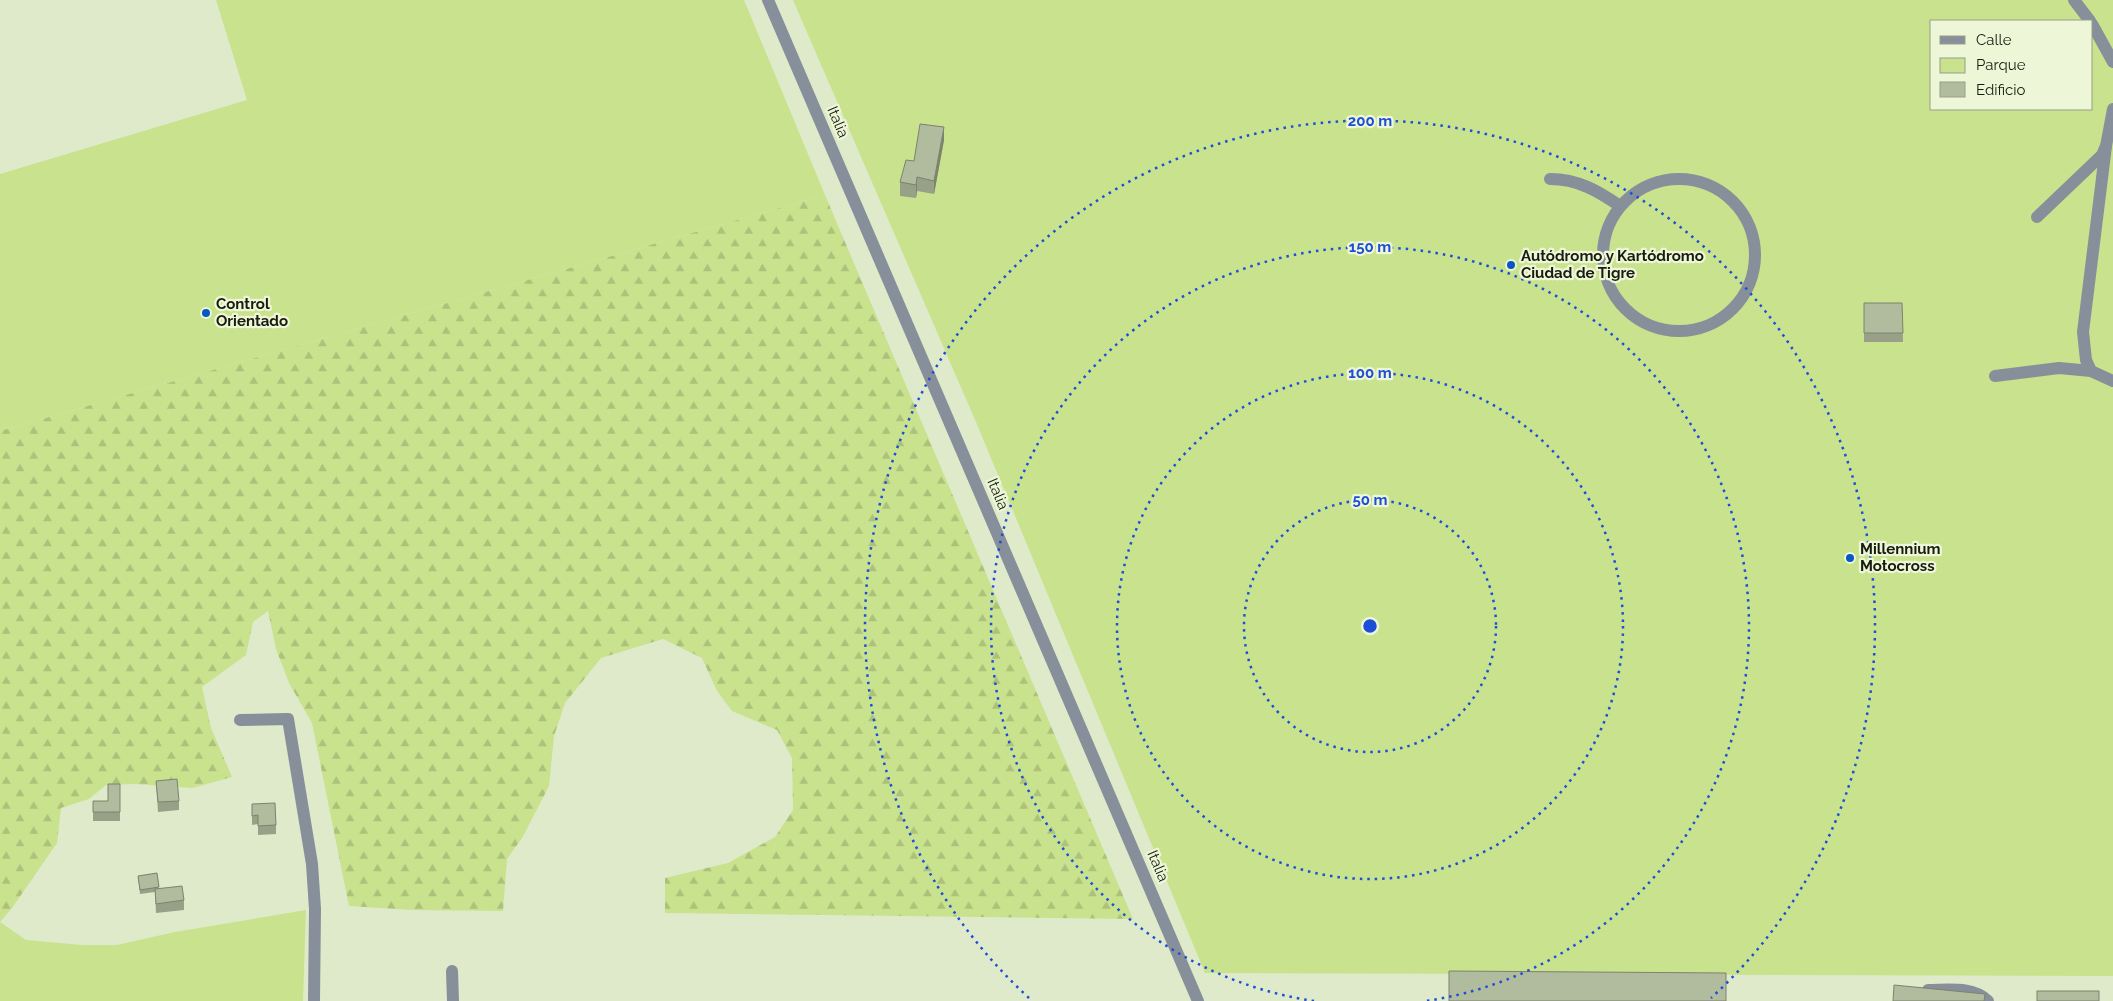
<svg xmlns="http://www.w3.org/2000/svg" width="2113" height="1001" font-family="Raleway,sans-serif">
<defs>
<pattern id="forest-firs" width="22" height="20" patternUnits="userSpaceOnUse" patternTransform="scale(1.25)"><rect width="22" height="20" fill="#c9e28e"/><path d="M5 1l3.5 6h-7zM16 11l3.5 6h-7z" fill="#acc179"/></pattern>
</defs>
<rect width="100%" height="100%" fill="#dfeaca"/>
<g fill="#c9e28e" fill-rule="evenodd">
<polygon points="216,0 744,0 825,195 0,431 0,174 247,100"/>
<path d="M793,0H2113V976L1205,973L976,422ZM1932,21H2092V109H1932Z"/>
<polygon points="306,910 303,1001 0,1001 0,922 26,940 82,945 117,945 175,932"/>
</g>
<polygon fill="url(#forest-firs)" points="825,195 1133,919 665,913 665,878 728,863 775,837 793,810 792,758 777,730 732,711 717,691 702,658 663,639 601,658 565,703 554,736 549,786 522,838 507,859 503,911 413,910 349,906 312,723 289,683 276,649 268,611 253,622 246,655 202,687 211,728 232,777 192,788 135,784 106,785 89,799 61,808 57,843 12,908 0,922 0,431"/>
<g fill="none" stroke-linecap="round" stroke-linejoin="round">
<g stroke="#878f9b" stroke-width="12">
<polyline points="768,0 1198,1001"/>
<polyline points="2074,0 2090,21"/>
<polyline points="2092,24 2113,62"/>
<path d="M1550,179C1578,179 1598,191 1620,206"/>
<circle cx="1679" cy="255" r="76"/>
<polyline points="2037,217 2102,155 2106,146 2113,109"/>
<polyline points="2091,371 2086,360 2083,332 2106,146"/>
<polyline points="1995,376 2059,368 2091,371 2113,381"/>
<polyline points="240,720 288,719 312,864 315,909 314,1001"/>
<polyline points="452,971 453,1001"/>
<path d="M1928,990C1948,990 1973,986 1988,1001"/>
</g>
</g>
<g fill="#98a187">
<polygon points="944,140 934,194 917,191 916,198 900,196 900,182 914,161"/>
<polygon points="1864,303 1902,303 1903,342 1864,342"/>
<polygon points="156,781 179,801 179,810 158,812"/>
<polygon points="120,784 120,821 93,821 93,801 108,801"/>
<polygon points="252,804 276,825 276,834 258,835 258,824 252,825"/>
<polygon points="157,873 159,889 184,900 184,910 156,913 155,892 140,894 138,876"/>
</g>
<g fill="#7c836e">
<polygon points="944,127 944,140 934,194 934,181"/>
<polygon points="917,177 917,191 916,198 916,185"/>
</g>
<g fill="#b1bb9d" stroke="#7c836e">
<polygon points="920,124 944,127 934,181 917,177 916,185 900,182 906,160 914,161"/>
<polygon points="1864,303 1902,303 1903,333 1864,333"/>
<polygon points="177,779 179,801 158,802 156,781"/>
<polygon points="108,784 120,784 120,812 93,812 93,801 108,801"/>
<polygon points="275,803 276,825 258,826 258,815 252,816 252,804"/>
<polygon points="157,873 159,887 140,890 138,876"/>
<polygon points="182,886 184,900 156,904 155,889"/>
<polygon points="1449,971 1726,973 1726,1001 1449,1001"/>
<polygon points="1894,985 1985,994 1984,1001 1893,1001"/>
<rect x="2037" y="991" width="62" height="10"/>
</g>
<g fill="none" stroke="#1d4ed8" stroke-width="2.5" stroke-dasharray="2.5 5">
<circle cx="1370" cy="626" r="126"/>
<circle cx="1370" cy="626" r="253"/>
<path d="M1314 1001A379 379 0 1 1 1426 1001"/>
<path d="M1029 998A505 505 0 1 1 1711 998"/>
</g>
<g fill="#0658c2" stroke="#edf7d7" stroke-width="2">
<circle cx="1511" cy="265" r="5"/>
<circle cx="206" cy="313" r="5"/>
<circle cx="1850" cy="558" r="5"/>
</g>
<g text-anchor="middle" stroke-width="4.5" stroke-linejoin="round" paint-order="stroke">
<g font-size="15" fill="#181c10" stroke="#edf7d7">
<text transform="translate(838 122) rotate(67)" y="5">Italia</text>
<text transform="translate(998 494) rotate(67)" y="5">Italia</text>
<text transform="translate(1158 866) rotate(67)" y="5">Italia</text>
</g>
<g font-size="15" font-weight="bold" fill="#181c10" stroke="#edf7d7" text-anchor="start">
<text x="1521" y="261">Autódromo y Kartódromo<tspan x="1521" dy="17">Ciudad de Tigre</tspan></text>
<text x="216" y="309">Control<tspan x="216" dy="17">Orientado</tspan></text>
<text x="1860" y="554">Millennium<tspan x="1860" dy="17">Motocross</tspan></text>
</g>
</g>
<circle cx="1370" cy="626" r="8" fill="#1d4ed8" stroke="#edf7d7" stroke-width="2.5"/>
<g font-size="15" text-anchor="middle" font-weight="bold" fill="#1d4ed8" stroke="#edf7d7" stroke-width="4.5" stroke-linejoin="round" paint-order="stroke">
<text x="1370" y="126">200 m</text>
<text x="1370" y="252">150 m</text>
<text x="1370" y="378">100 m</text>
<text x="1370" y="505">50 m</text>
</g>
<rect x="1930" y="20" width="162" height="90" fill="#edf7d7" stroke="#989f87"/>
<rect x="1940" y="36" width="25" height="8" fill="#878f9b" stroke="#989f87"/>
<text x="1976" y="45" font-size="15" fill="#181c10">Calle</text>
<rect x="1940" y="58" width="25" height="15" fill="#c9e28e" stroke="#989f87"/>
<text x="1976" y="70" font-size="15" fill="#181c10">Parque</text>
<rect x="1940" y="82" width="25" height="15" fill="#b1bb9d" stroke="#989f87"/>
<text x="1976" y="95" font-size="15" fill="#181c10">Edificio</text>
</svg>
